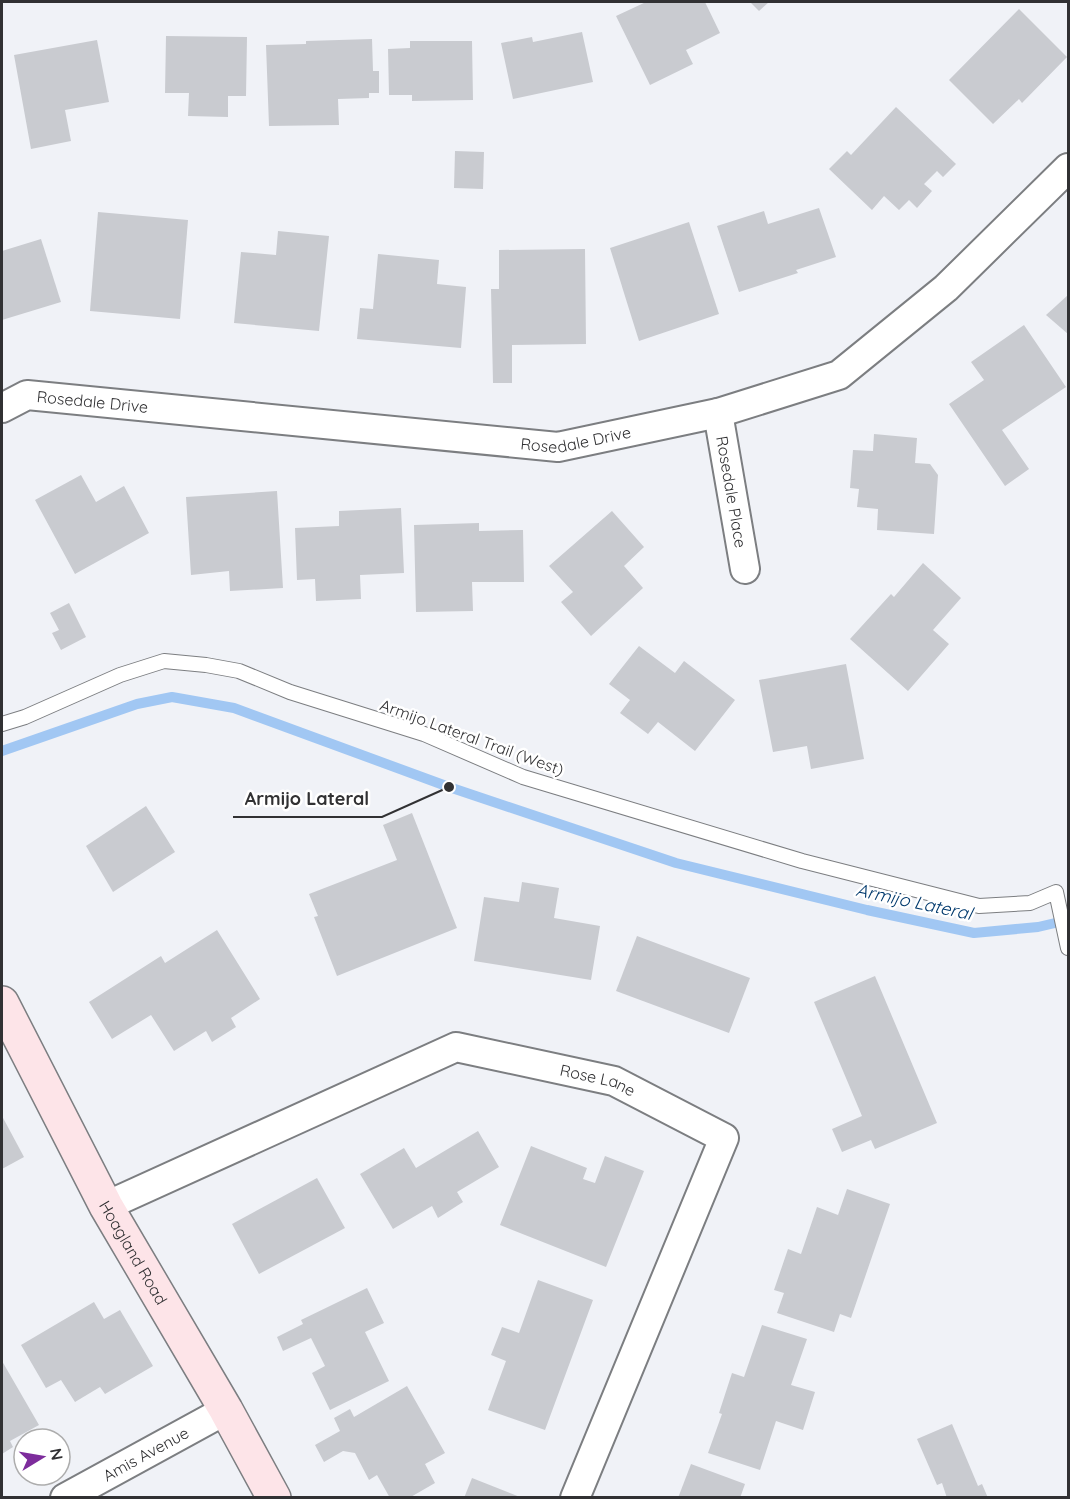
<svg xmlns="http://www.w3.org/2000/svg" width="1070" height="1499" font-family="Quicksand,sans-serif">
<rect width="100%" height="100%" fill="#f0f2f7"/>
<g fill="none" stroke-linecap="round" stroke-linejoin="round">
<polyline stroke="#a1c7f3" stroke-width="10" points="2,751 137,704 172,697 234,708 449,787 676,863 867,910 974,933 1038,927 1068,920"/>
</g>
<g fill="#c9cbd0">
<polygon points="646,2 705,2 720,33 686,50 693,64 650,85 616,16"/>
<polygon points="750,2 769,2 759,11"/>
<polygon points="1019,9 1067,57 1022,103 1019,99 993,124 949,80"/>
<polygon points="582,32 593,82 513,99 501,43 532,37 533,42"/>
<polygon points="166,36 247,37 246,96 228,96 228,117 188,116 189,93 165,93"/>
<polygon points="372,39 373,71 379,71 379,93 369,93 369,98 338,99 339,125 269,126 266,45 306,44 306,41"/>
<polygon points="97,40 109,102 65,110 71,141 31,149 14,55"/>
<polygon points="410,41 472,41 473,100 412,101 412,95 389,95 388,49 410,48"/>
<polygon points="896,107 956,164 943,177 937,171 924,184 932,191 917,208 909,200 899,210 884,196 872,210 829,169 847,151 851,155"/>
<polygon points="455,151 484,152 483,189 454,188"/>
<polygon points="819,208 836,257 796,270 798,273 739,292 717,226 764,211 768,224"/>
<polygon points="98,212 188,220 180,319 90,311"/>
<polygon points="689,222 719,314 639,341 610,248"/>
<polygon points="278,231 329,236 319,331 234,323 241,252 276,255"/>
<polygon points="41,239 61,302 2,320 2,251"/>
<polygon points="585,249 586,344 512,345 512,383 493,383 491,289 499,289 499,250"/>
<polygon points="378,254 439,260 437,284 466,287 461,348 357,339 360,308 373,309"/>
<polygon points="1068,295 1068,334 1046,315"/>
<polygon points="1024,325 1066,387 1002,430 1029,469 1005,486 949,404 984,380 971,362"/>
<polygon points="874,434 917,438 915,463 930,464 938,475 934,534 877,530 878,509 857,507 859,489 850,488 853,450 873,451"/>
<polygon points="81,475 96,502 124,486 149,533 75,574 35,500"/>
<polygon points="277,491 283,588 230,591 229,571 191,575 186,497"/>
<polygon points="401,508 404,573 360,575 361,599 316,601 315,579 297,580 295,528 339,526 339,511"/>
<polygon points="612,511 644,547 624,566 643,588 591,636 561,602 573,592 549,566"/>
<polygon points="479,523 479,531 523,530 524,582 472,582 473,611 416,612 414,525"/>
<polygon points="923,563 961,598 933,630 949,644 908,691 850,639 891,594 894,597"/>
<polygon points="69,603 86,637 61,650 52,633 59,630 50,613"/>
<polygon points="639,646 675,673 684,661 735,700 695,751 658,722 648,734 620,713 630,700 609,684"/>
<polygon points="846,664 864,759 811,769 807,746 773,752 759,680"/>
<polygon points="146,806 175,852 113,892 86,846"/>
<polygon points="412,813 457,928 337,976 314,917 318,916 309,894 397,860 383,825"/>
<polygon points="522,882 559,888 554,918 600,926 591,980 474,961 484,897 519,902"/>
<polygon points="217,930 260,999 231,1018 236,1027 212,1042 206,1031 174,1051 151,1015 112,1039 89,1002 161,956 165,963"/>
<polygon points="637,936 750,978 729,1033 616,991"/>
<polygon points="875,976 937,1123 875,1149 871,1140 842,1152 832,1129 862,1116 814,1002"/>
<polygon points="2,1116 24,1157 2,1169"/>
<polygon points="478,1131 499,1167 457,1192 463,1202 438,1218 432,1206 393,1229 360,1174 404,1148 416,1168"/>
<polygon points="531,1146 587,1168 583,1179 595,1183 605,1156 644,1171 606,1267 500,1225"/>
<polygon points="317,1178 345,1228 259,1274 232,1224"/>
<polygon points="847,1189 890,1204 851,1318 840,1314 834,1332 777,1313 784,1293 774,1290 788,1249 801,1254 817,1207 838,1215"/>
<polygon points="538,1280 593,1300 545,1430 488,1410 506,1361 491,1355 502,1327 519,1333"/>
<polygon points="367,1288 384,1323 365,1332 389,1381 330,1410 312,1373 325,1366 311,1338 283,1351 277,1337 303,1324 301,1320"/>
<polygon points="94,1302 104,1319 120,1310 153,1366 105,1394 100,1387 75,1402 61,1380 46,1388 21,1345"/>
<polygon points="762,1325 807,1339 791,1385 815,1392 803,1430 776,1421 760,1470 708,1453 722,1414 719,1413 732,1373 744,1377"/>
<polygon points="2,1361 39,1425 10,1441 13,1447 2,1454"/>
<polygon points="407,1386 445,1453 425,1464 435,1483 409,1498 390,1498 377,1475 369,1480 355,1453 343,1451 324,1462 315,1445 340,1431 334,1418 350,1409 354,1417"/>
<polygon points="952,1424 978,1486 982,1484 988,1498 947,1498 942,1483 937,1485 917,1439"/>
<polygon points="691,1464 745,1484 740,1498 678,1498"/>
<polygon points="472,1478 520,1497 520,1498 464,1498"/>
</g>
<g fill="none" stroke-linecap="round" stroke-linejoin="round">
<g stroke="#7c7e81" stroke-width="16">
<polyline id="lane" points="2,724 25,717 120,675 164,661 206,665 239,671 290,692 424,734 523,777 802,861 979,906 1030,903 1056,892 1068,948"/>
</g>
<g stroke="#7c7e81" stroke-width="32">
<g id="street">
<path id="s1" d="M2,408L27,395L558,447L718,413L839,375L946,288L1068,168"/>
<path id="s2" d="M718,413L745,569"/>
<path id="s3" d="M106,1206L456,1047L614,1081L724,1138L575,1498"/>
<path id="s4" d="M65,1498L226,1410"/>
</g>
</g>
<g stroke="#7c7e81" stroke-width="36">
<g id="secondary">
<path id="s5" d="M2,1003L106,1206L226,1410L274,1498"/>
</g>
</g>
<use href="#lane" stroke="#fff" stroke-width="14"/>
<use href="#street" stroke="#fff" stroke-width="28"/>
<use href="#secondary" stroke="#fde4e8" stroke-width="33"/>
</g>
<g text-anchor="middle" stroke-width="5" stroke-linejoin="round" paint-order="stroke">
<g font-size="16" fill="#313133" stroke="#fff">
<text dy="6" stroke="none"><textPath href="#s1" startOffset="94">Rosedale Drive</textPath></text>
<text dy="6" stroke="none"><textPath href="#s1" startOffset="580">Rosedale Drive</textPath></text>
<text dy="6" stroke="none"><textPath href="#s2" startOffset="80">Rosedale Place</textPath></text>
<text transform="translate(472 737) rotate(20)" y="6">Armijo Lateral Trail (West)</text>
<text dy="6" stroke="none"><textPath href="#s3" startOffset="530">Rose Lane</textPath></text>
<text dy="6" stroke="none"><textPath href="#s5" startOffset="282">Hoagland Road</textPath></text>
<text dy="6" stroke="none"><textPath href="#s4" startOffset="92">Amis Avenue</textPath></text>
</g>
<g font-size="18" font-style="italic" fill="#00396d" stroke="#fff">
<text transform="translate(914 902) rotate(12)" y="6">Armijo Lateral</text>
</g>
</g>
<path fill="none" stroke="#313133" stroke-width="2" d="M449 787L382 817H233"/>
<circle fill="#313133" stroke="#fff" stroke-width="2" cx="449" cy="787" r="6"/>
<g font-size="18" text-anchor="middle" font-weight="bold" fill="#313133" stroke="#fff" stroke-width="5" stroke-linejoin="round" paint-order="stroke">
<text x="307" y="805">Armijo Lateral</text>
</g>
<rect width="1070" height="1499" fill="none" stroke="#313133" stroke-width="6"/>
<g transform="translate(42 1457) rotate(79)"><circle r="28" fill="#ffffff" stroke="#adadad" stroke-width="1.5"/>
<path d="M0-4.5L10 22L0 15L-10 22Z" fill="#7d2c9c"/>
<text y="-9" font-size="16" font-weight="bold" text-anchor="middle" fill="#313133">N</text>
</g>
</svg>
